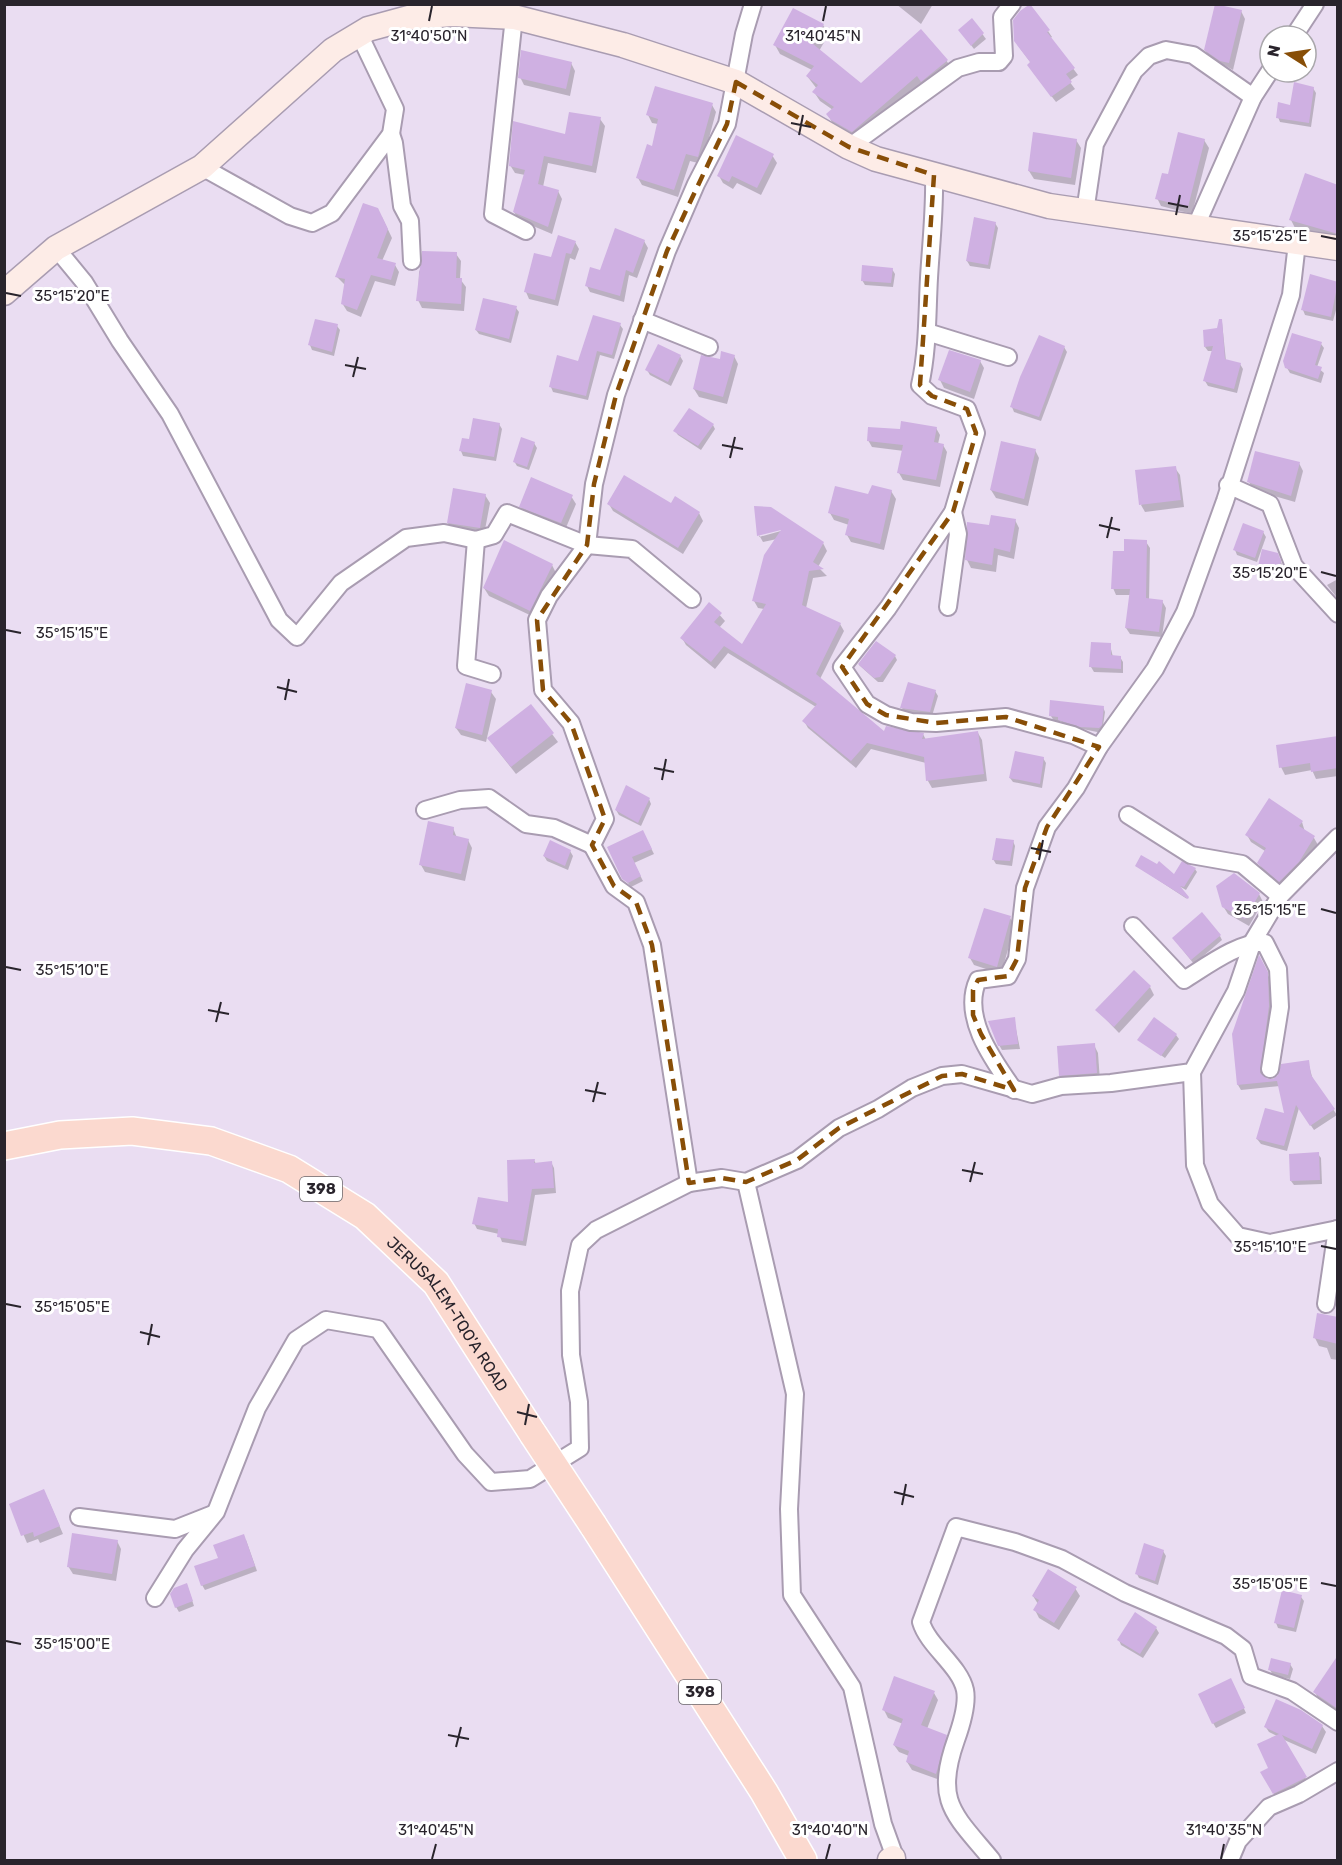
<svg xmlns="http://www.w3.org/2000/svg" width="1342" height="1865" font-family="Rubik,sans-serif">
<rect width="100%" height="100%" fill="#eaddf2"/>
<g fill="#0003" fill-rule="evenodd">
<polygon points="896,4 933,4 921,24"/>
<polygon points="793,10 823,25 829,34 819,51 861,85 946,60 952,69 857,140 833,124 828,115 833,110 820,101 814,92 817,89 807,76 812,70 780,54 775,45"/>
<polygon points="1241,11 1245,19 1233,70 1210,57 1205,50"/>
<polygon points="972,20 986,39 974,49 960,31"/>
<polygon points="1048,31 1052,37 1050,38 1078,75 1069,81 1075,89 1056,102 1032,71 1031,63 1019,47"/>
<polygon points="571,63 575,71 570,96 524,85 520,77"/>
<polygon points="1313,88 1316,93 1311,127 1280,122 1278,117"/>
<polygon points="712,105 716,112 702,164 690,161 678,197 642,185 638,178 653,147 658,124 652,123 648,115"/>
<polygon points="600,119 605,126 596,173 548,163 543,187 558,191 562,199 552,234 519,220 514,212 525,175 515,173 510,165"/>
<polygon points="1076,140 1081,148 1075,185 1034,179 1029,171"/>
<polygon points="1204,140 1209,148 1192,214 1161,206 1157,198 1169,176"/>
<polygon points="772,155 777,163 761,195 737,183 733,189 723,183 719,176"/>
<polygon points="1338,186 1338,239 1295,228 1291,220"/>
<polygon points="382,217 392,238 382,261 395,265 399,272 395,286 375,281 361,317 347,311 342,303 345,285 337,277"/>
<polygon points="995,223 998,228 990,269 970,266 967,261"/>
<polygon points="644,241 648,248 637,278 629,275 624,302 590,292 587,286 601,272"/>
<polygon points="575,242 579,249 575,260 570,258 558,306 529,299 526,292 552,259"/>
<polygon points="456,254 461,261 460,279 466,287 464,311 422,308 418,300 419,272 424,261"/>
<polygon points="892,269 895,274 893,287 865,285 862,280"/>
<polygon points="1338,283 1338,303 1333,321 1305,315 1303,310"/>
<polygon points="516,308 519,312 511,343 479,334 476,330"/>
<polygon points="1222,322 1226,361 1240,364 1243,369 1237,393 1208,386 1205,381 1213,351 1208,351 1205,347"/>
<polygon points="620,325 623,329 614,359 600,355 588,400 553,392 551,387"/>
<polygon points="337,326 340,330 334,356 312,350 310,345"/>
<polygon points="1321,344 1324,348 1317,367 1324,373 1321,383 1290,373 1287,368"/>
<polygon points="1064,347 1067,352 1041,421 1014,412 1012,407"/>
<polygon points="680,356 683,361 671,386 650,375 647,370"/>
<polygon points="734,356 738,364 727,404 699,397 694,389 721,360"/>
<polygon points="980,361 984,368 974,399 944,388 940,380"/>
<polygon points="499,424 502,429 496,461 463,456 461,451 471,441"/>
<polygon points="713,425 715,429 701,450 678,435 675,431"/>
<polygon points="936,428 940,435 938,444 943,445 947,452 940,487 903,480 899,473 904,451 872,447 868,440 901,430"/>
<polygon points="534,443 537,448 529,470 517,466 514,461"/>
<polygon points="1035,450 1039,458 1028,506 996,498 991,490"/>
<polygon points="1299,463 1303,471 1295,502 1253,490 1249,482"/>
<polygon points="1175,468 1180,475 1184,507 1145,512 1141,505"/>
<polygon points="891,491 896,499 884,550 851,542 847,535 849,525 834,520 830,513 869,496"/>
<polygon points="485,495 490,503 484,535 452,530 448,523"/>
<polygon points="571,496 576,504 565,530 525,514 521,506"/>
<polygon points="609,504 671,505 699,513 703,521 683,554 613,511"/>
<path d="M756,508L823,543L827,551L818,567L827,576L813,578L806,608L840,624L844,631L820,679L885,734H923L926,740L978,733L982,740L987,781L932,788L928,781L926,763L871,749L856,768L808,728L804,721L816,707L728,653L715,669L686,645L682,638L710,604L725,621L719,628L742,646L764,609L758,608L754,601L777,539L763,542L759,535ZM788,526V529L759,537V533Z"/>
<polygon points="1015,520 1019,528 1014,559 998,555 996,572 971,568 967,560 990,527"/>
<polygon points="1263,532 1266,537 1257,562 1237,555 1235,550"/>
<polygon points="1146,542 1150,548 1149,600 1162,601 1166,608 1162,637 1130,634 1126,628 1131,595 1116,595 1113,588 1126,553"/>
<polygon points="1280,559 1283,567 1280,580 1261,576 1258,571"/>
<polygon points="552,565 556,573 534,617 489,596 484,588"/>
<polygon points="1338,579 1338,599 1327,585"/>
<polygon points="1110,645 1113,657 1120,657 1123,662 1123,673 1094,672 1091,667"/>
<polygon points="895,656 897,660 883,682 878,682 859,665"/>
<polygon points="935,691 938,696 932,716 905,713 902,708"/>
<polygon points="491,692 496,699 486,742 461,735 456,728"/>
<polygon points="531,706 558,742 516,774 494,746"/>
<polygon points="1103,707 1105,712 1102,733 1063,725 1061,721 1054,721 1051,716"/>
<polygon points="1338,737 1338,776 1316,779 1312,770 1285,775 1281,767"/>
<polygon points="1043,758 1046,763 1042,788 1013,782 1010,778"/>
<polygon points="649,799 651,804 641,826 619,815 616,810"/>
<polygon points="1302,822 1305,832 1314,838 1318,845 1303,869 1284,888 1263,870 1258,863 1265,851 1251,842 1247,835"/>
<polygon points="453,828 457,838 468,840 472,848 465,881 425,872 421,865"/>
<polygon points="645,836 654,854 634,863 643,881 631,887 624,878 609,848"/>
<polygon points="1013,841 1015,846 1012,866 996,864 993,859"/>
<polygon points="570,851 573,856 568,870 547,861 544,856"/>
<polygon points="1137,866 1158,866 1175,876 1195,869 1197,872 1186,890 1179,886 1187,899"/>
<polygon points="1259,894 1263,902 1249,926 1228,914 1223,906"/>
<polygon points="1010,918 1015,925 1001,974 974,965 970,958"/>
<polygon points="1220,936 1222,940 1194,964 1177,943"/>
<polygon points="1260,959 1270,979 1272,1013 1263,1077 1267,1081 1274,1080 1308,1062 1313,1080 1337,1115 1314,1130 1299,1108 1287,1151 1261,1144 1257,1139 1286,1115 1280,1086 1241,1090 1238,1085 1233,1034"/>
<polygon points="1150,987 1154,995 1119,1033 1097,1010"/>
<polygon points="1014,1019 1020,1049 1002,1050 999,1045"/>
<polygon points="1176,1035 1179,1039 1165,1058 1139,1040"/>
<polygon points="1094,1045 1098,1053 1100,1081 1064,1083 1060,1075"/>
<polygon points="1318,1154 1321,1158 1322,1184 1294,1185 1291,1181"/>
<polygon points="534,1160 536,1164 551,1162 554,1168 556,1193 535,1195 526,1246 502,1242 499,1234 477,1229 474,1223 510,1204"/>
<polygon points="1338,1318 1338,1360 1331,1359 1327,1348 1319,1346 1315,1338"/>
<polygon points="48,1499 63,1534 40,1543 38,1539 27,1543 11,1505"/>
<polygon points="246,1540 257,1571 205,1590 202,1585 220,1559"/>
<polygon points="117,1541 121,1549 116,1581 73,1574 68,1566"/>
<polygon points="1163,1551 1166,1556 1158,1585 1139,1578 1137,1574"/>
<polygon points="187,1585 194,1606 179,1612 176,1607"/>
<polygon points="1075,1588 1080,1596 1059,1630 1039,1618 1035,1610 1038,1604 1033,1596"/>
<polygon points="1301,1597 1304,1601 1296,1632 1278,1628 1276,1623"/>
<polygon points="1156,1628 1159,1633 1143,1658 1121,1645 1119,1640"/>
<polygon points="1290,1664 1293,1669 1290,1679 1273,1675 1270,1670"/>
<polygon points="1338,1668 1338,1714 1319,1700 1315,1692"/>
<polygon points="1233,1685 1246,1713 1216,1728 1213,1723"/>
<polygon points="934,1693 938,1700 927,1729 946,1736 950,1744 940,1780 912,1770 907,1762 909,1756 899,1752 894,1745 903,1724 888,1718 884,1710"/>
<polygon points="1265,1726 1322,1726 1326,1732 1316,1754 1282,1739 1309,1784 1277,1799 1262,1773 1270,1768 1277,1736 1269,1732"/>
</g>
<g fill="#cfb0e2">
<polygon points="1030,4 1050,30 1047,32 1075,68 1066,74 1072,82 1051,97 1027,65 1030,62 1014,41 1013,20 1020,11"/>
<polygon points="1215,4 1242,10 1229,63 1220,61 1204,50"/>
<polygon points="793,8 824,24 813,44 861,83 921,29 948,60 921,82 917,76 852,132 831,120 826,114 834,107 812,92 818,85 806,76 814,66 773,45"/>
<polygon points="972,18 984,33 971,46 958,30"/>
<polygon points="521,50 572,62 566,89 518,78"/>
<polygon points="1294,82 1314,87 1309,123 1276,118 1278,102 1290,105"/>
<polygon points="655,86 713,103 698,157 686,154 674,190 636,178 647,144 652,146 658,119 646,115"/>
<polygon points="569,112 601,117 592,166 544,156 538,184 559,190 548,227 513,212 525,170 509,166 513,121 565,134"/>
<polygon points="1033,132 1077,139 1071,178 1028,171"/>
<polygon points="1178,132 1205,139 1188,207 1155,199 1162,173 1168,174"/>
<polygon points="736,135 774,154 757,188 732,176 729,182 717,176"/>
<polygon points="1305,173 1338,185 1338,234 1289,220"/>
<polygon points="363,203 378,208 388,229 377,258 396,263 391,280 371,275 357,310 341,304 345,279 335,277"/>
<polygon points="974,217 996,222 988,265 966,261"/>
<polygon points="615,228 645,240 633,273 626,270 620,296 585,286 590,267 600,270"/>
<polygon points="558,235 576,241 571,254 566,253 555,300 524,292 534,253 551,257"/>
<polygon points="422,251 457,252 456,278 462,278 461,304 416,301"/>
<polygon points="862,265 893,268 891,283 861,281"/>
<polygon points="1310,274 1338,282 1331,317 1301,310"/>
<polygon points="483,298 517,306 509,339 475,330"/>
<polygon points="593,315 621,323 612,355 597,351 586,396 549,387 557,355 578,361"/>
<polygon points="315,319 338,324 332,352 308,345"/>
<polygon points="1219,319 1222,319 1225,359 1241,363 1234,389 1203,381 1213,346 1204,347 1203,330 1217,328"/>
<polygon points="1292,333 1322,342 1315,365 1322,367 1318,379 1285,368 1283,361"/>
<polygon points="1039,335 1065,346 1039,417 1010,407 1020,377"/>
<polygon points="658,344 681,355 668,382 645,370"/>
<polygon points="949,350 981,360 970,392 938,380"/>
<polygon points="721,351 735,355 723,397 693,389 701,355 720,359"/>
<polygon points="689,408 714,424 698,446 673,431"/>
<polygon points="473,418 500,423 494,457 459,451 462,438 469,439"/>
<polygon points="901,421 937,427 934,442 944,444 936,480 897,473 903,445 867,441 868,427 900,429"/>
<polygon points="521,437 535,442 527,467 513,462"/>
<polygon points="1001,441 1036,449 1024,499 990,490"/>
<polygon points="1255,451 1300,462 1291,496 1247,482"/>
<polygon points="1176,466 1181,500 1139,505 1135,470"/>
<polygon points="624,475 671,503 675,496 700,512 678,548 607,504"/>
<polygon points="531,477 573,495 561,523 519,507"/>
<polygon points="872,485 892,490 880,544 845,535 849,519 828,513 835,486 868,494"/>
<polygon points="453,488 486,494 480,528 447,523"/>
<polygon points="754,506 771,507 824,542 813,562 824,569 809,571 802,605 841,623 816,674 884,731 886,726 924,733 922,739 978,731 984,774 926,781 924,757 867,743 851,761 802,721 817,704 724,646 711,662 680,638 709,602 722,613 714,622 742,644 766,604 752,601 764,555 781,530 757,536"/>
<polygon points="991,515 1016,519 1010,552 994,548 992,565 965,560 967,522 989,525"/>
<polygon points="1243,523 1264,531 1255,558 1233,550"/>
<polygon points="1124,539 1147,540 1146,598 1163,600 1159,632 1125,628 1130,589 1111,589 1113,551 1124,551"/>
<polygon points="504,540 553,564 530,611 483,588"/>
<polygon points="1262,549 1278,553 1281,561 1278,576 1257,571"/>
<polygon points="876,641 896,655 880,677 874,678 858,664"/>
<polygon points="1091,642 1111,643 1111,655 1121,656 1121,669 1089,667"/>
<polygon points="908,682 936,690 930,712 900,708"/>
<polygon points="466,683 492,690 482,735 455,728"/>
<polygon points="1050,700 1104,706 1102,725 1099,728 1080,727 1058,720 1058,717 1049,716"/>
<polygon points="531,704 554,733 511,767 487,738"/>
<polygon points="1338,736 1338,768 1311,772 1310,763 1279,768 1276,745"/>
<polygon points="1015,751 1044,757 1040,784 1009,778"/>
<polygon points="626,785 650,798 638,823 615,810"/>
<polygon points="1269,798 1303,821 1299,826 1315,836 1299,862 1279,882 1257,863 1266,848 1245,835"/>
<polygon points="428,821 454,827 453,835 469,839 461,874 419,865"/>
<polygon points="643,830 652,849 632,857 641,876 628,883 622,879 607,847"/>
<polygon points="996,838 1014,840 1010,861 992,860"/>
<polygon points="550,840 571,850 565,866 543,856"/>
<polygon points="1141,855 1157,864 1159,861 1174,874 1182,861 1196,868 1184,887 1180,886 1189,897 1188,899 1135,866"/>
<polygon points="1234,873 1260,893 1245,919 1222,907 1216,886"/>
<polygon points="984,908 1011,916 997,967 968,958"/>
<polygon points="1202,912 1221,935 1191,960 1172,938"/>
<polygon points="1259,955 1268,972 1269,1006 1260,1073 1268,1079 1273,1079 1278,1075 1281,1064 1309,1060 1311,1075 1335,1109 1310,1126 1296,1105 1284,1146 1256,1139 1265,1108 1284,1113 1277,1081 1237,1085 1232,1034"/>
<polygon points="1134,970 1151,986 1114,1027 1095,1010"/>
<polygon points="1015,1017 1018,1044 998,1046 988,1021"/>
<polygon points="1154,1017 1177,1034 1161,1056 1137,1040"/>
<polygon points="1095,1043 1097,1073 1059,1076 1057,1046"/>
<polygon points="1319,1152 1320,1180 1290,1181 1289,1154"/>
<polygon points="535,1159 534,1163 552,1161 554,1188 532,1189 523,1241 497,1237 498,1229 472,1224 478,1197 508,1202 507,1160"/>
<polygon points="1317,1313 1338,1317 1338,1344 1313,1338"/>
<polygon points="44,1489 60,1526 34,1537 33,1532 21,1536 9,1504"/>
<polygon points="72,1533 118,1540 112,1574 67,1567"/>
<polygon points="244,1534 255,1566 201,1586 194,1566 218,1558 213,1545"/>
<polygon points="1144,1543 1164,1550 1155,1581 1135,1574"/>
<polygon points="1048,1569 1077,1587 1054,1623 1033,1610 1039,1600 1032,1596"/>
<polygon points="187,1583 193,1601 175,1608 170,1594 174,1588"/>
<polygon points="1282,1590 1302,1595 1294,1628 1274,1623"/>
<polygon points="1135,1612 1157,1627 1140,1654 1117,1640"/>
<polygon points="1338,1655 1338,1709 1313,1692"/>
<polygon points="1271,1658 1291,1663 1288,1675 1268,1670"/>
<polygon points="894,1676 935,1691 921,1725 947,1735 936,1774 906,1762 909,1751 893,1745 903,1719 882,1710"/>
<polygon points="1231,1678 1245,1708 1212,1724 1198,1694"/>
<polygon points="1276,1699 1301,1710 1323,1725 1312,1749 1282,1735 1307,1777 1273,1794 1260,1772 1268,1768 1257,1744 1279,1734 1264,1727"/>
</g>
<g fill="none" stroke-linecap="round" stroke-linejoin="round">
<g stroke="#a99cb1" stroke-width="20">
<g id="street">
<polyline points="514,17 493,214 526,231"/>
<polyline points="1294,36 1315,4"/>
<polyline points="391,134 394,143 402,206 410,221 412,261"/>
<polyline points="849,147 958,68 979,62 999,62 1004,56 1002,17 1012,4"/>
<polyline points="202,167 290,216 312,223 332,213 391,134 395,109 359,34"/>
<path d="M934,175C935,210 931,243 929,278C927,314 928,350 920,385L932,396L967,409L976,433L953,512L888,608L842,667L867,704L886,715L911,722L936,723L1006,717L1073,735L1099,747"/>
<polyline points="1085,212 1095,144 1134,71 1149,56 1166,50 1193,55 1253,97"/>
<polyline points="1195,228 1253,97 1270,71"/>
<polyline points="56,248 84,282 120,341 170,414 279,620 297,637 341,583 406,538 444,533 476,540 494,535 507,513 587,545 632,549 692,599"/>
<polyline points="642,320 709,347"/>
<polyline points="927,332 1008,357"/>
<polyline points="1228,485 1270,504 1294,566 1338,614"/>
<polyline points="476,540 466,666 492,674"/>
<polyline points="948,607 958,534 953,512"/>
<polyline points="425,810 460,800 489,798 526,824 554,828 592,845"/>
<polyline points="1128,815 1191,855 1242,864 1280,896"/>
<path d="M1133,926L1184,980C1205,967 1241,940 1265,943L1278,969L1280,1007L1270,1069"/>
<polyline points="1192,1072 1195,1165 1210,1204 1238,1236 1270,1243 1338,1229"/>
<path d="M1014,1090C993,1060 961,1017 978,980L1008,976L1017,959L1025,888L1047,827L1076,788L1099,747L1155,669L1185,612L1225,501L1291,295L1297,243"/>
<polyline points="746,1182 795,1394 789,1509 792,1595 852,1687 883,1824 896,1860"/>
<polyline points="689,1183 652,945 636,902 614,886 592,845 605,819 571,723 543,690 537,620 549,596 587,545 594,484 616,395 667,251 696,184 727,124 744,34 753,4"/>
<polyline points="1326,1304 1337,1229"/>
<polyline points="79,1517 175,1529 213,1514"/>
<polyline points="155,1598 185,1550 216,1512 257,1408 296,1340 326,1320 378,1329 465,1454 491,1482 530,1479 580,1448 579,1402 571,1355 570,1291 580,1245 596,1230 689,1183 722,1178 746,1182 797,1160 839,1128 878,1109 912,1088 942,1076 962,1074 1032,1094 1061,1086 1111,1083 1192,1072 1236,991 1253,941 1280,896 1338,837"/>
<path d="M992,1860C954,1814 934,1802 956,1740C961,1726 968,1705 965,1690C960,1666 928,1646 921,1622L956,1527L1015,1542L1062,1559L1125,1593L1226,1636L1243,1649L1251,1676L1292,1691L1338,1722"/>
<polyline points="1230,1860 1238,1841 1269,1807 1299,1794 1338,1771"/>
</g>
</g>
<g stroke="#a99cb1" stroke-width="27">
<g id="secondary">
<polyline points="4,293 56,248 202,167 333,50 368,29 412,17 452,14 514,17 623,45 736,82 849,147 876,159 1049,206 1338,248"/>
<polyline points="890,1860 893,1858"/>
</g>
</g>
<g stroke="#fff" stroke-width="30">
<g id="primary">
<path id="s1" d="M4,1146L60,1135L132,1131L211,1141L289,1169L365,1216L436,1283L533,1434"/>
<polyline points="593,1525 764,1792 803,1860"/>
</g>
</g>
<use href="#street" stroke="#fff" stroke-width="16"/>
<use href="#secondary" stroke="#fdece7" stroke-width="24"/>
<use href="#primary" stroke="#fbd9cf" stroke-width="27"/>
<g stroke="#fff" stroke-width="30" stroke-linecap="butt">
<polyline id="primary-bridge" points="533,1434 593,1525"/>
</g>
<use href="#primary-bridge" stroke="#fbd9cf" stroke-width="27"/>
</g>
<path fill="none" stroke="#884e07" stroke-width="4.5" stroke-dasharray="12 8" stroke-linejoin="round" d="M736,82L849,147L934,175L920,385L932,396L967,409L976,433L953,512L842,667L867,704L886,715L936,723L1006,717L1099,747L1047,827L1025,888L1017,959L1008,976L978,980L973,990V1015L981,1034L1014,1090L962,1074L942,1076L839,1128L797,1160L746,1182L722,1178L689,1183L652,945L636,902L614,886L592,845L605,819L571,723L543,690L537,620L587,545L594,484L616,395L667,251L727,124Z"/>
<path fill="none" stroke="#29242c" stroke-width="2" d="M429,21L432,6M823,21L826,6M791,123L811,127M799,135L803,115M1168,203L1188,207M1176,215L1180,195M1321,236L1336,239M6,293L21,296M345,365L366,369M353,377L358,357M722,445L743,449M730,458L735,437M1099,525L1120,530M1107,538L1112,517M1321,572L1336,576M6,630L21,633M277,687L297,692M285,700L289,679M654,768L674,772M662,780L666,759M1031,848L1051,852M1039,860L1043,840M1321,909L1336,913M6,967L21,970M208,1010L229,1014M216,1022L221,1002M585,1090L606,1094M593,1102L598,1082M962,1170L983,1174M970,1182L975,1162M1321,1246L1336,1249M6,1304L21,1307M140,1332L160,1337M148,1345L152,1324M517,1412L537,1417M525,1425L529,1404M894,1492L914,1497M902,1505L906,1484M1321,1583L1336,1586M6,1641L21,1644M448,1735L469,1739M456,1747L461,1727M432,1859L436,1844M826,1859L830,1844M1221,1859L1224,1844"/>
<g text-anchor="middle" stroke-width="6" stroke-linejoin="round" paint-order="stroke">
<g fill="#fff" stroke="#69666b" stroke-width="1.5">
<rect x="300" y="1177" width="42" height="24" rx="4.5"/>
<rect x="679" y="1680" width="42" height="24" rx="4.5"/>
</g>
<g font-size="15" font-weight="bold" fill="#29242c">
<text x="321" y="1194">398</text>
<text x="700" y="1697">398</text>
</g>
<g font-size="16" fill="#29242c" stroke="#fff">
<text dy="6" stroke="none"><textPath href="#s1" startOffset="510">JERUSALEM-TQO'A ROAD</textPath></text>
</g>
</g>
<g font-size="15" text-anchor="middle" fill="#29242c" stroke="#fff" stroke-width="6" stroke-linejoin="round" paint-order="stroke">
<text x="429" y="41">31°40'50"N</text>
<text x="823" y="41">31°40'45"N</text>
<text x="1270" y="241">35°15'25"E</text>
<text x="72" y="301">35°15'20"E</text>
<text x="1270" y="578">35°15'20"E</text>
<text x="72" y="638">35°15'15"E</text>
<text x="1270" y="915">35°15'15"E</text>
<text x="72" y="975">35°15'10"E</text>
<text x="1270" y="1252">35°15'10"E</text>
<text x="72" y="1312">35°15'05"E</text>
<text x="1270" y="1589">35°15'05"E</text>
<text x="72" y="1649">35°15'00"E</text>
<text x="436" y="1835">31°40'45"N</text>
<text x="830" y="1835">31°40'40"N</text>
<text x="1224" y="1835">31°40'35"N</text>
</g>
<rect width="1342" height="1865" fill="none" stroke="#29242c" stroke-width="12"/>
<g transform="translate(1288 54) rotate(282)"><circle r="28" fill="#ffffff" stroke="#a9a7ab" stroke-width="1.5"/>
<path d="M0-4.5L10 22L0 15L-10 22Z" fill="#884e07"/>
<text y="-9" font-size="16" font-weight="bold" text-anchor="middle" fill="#29242c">N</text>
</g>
</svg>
